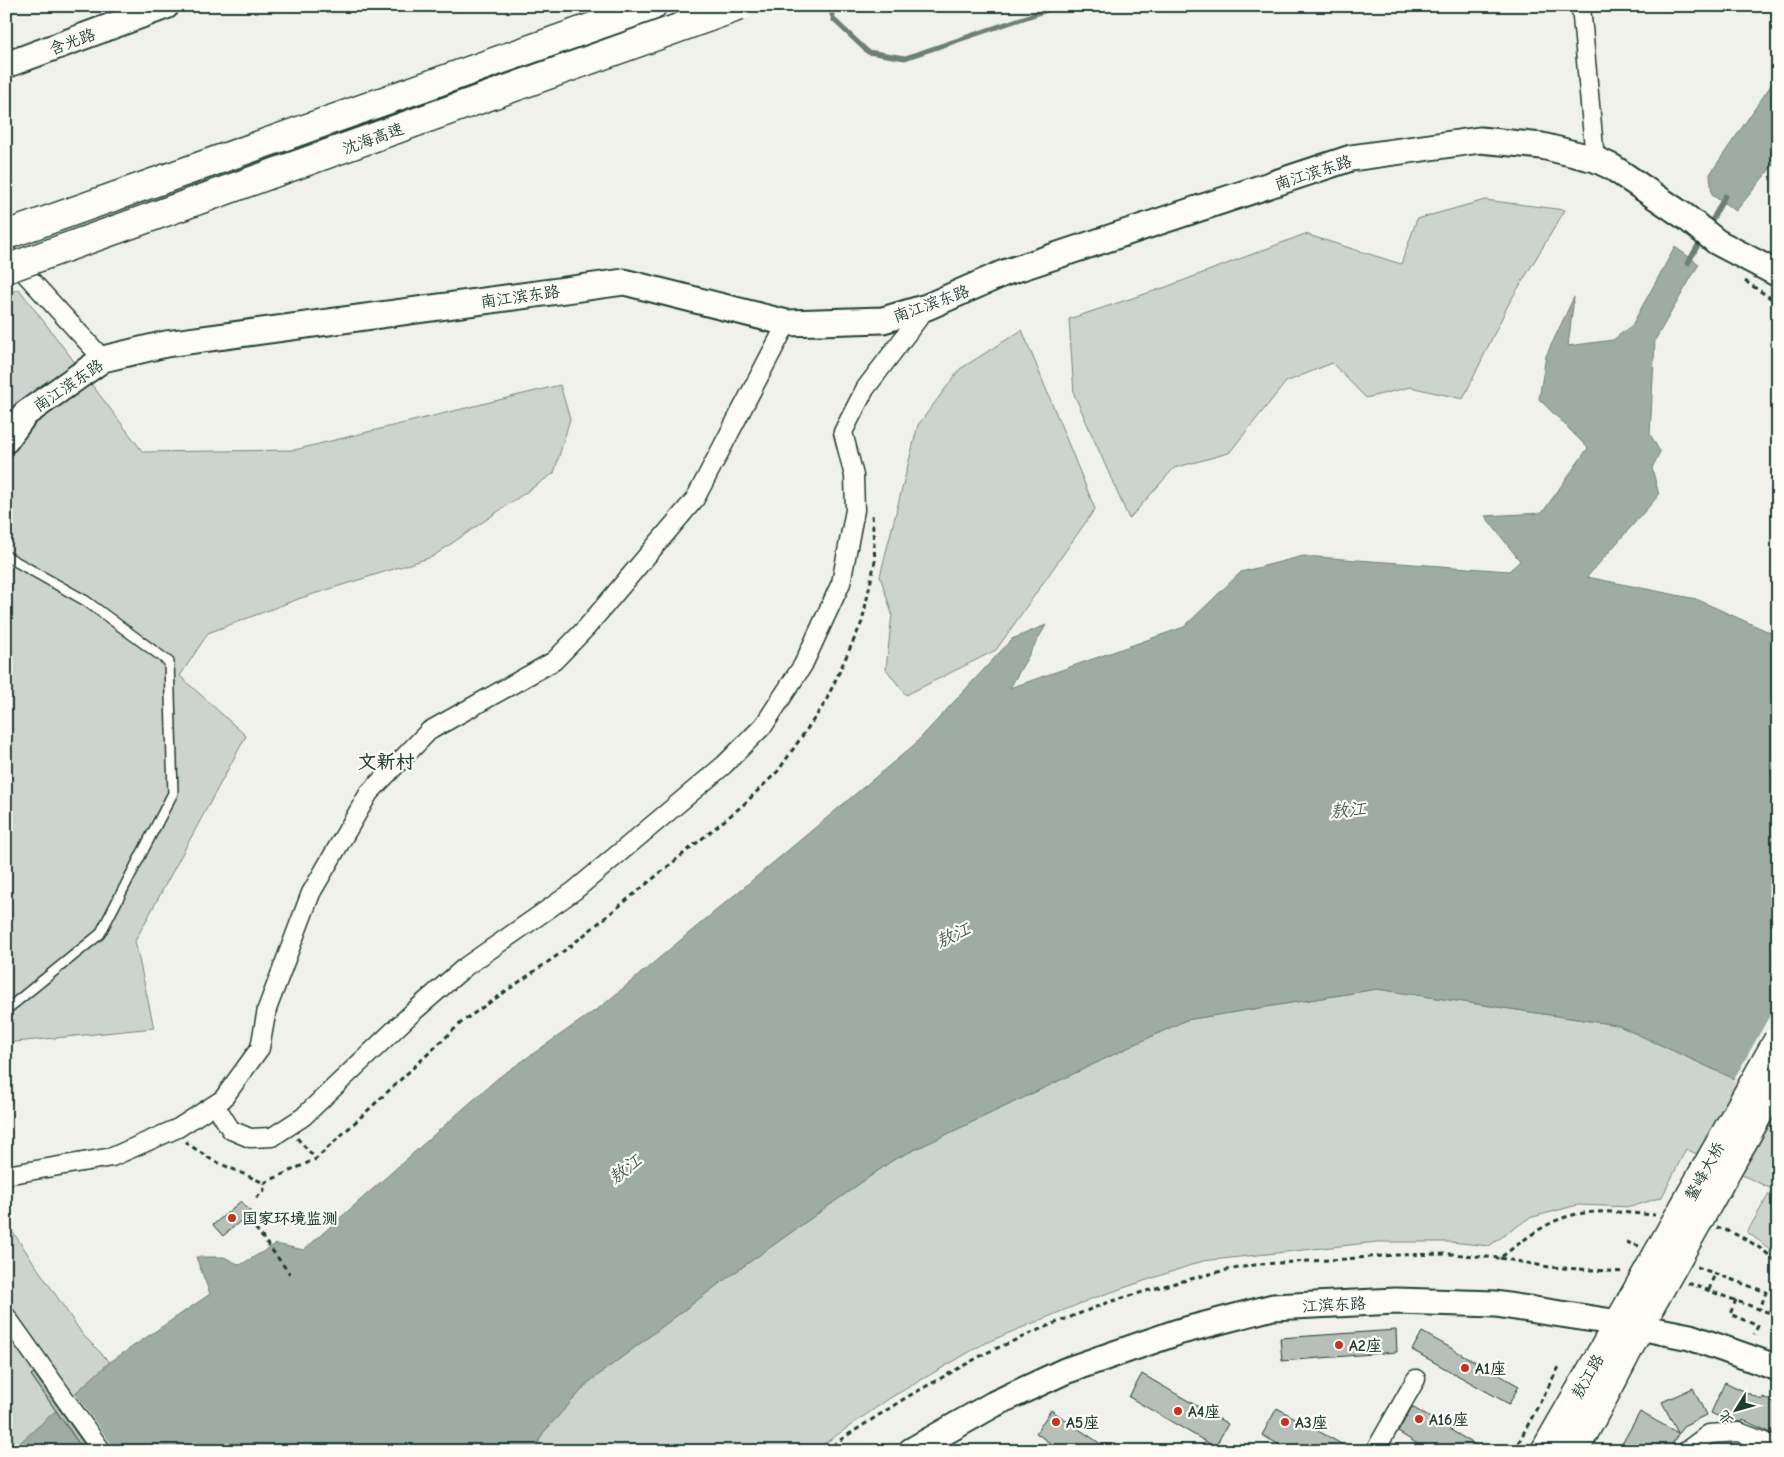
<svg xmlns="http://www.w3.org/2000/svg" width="1784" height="1457" font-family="'Comic Neue','LXGW WenKai TC',sans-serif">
<rect width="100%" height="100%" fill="#f0f1eb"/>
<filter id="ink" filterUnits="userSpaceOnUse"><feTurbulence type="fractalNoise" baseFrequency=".02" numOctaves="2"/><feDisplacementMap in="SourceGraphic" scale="10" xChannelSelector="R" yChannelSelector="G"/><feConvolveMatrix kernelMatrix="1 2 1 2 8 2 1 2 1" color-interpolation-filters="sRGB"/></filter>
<g filter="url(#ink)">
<g fill="#cdd3cd" stroke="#768880">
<polygon points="1485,200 1565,210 1508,305 1463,399 1410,387 1366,398 1332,363 1286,382 1229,453 1174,468 1129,519 1074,394 1069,319 1166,287 1305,234 1401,264 1417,219"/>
<polygon points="19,289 143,452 294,450 560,385 570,419 554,473 432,557 301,598 208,633 180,676 246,736 135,941 154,1028 6,1043 6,294"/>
<polygon points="1022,330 1095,509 996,650 906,695 886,669 892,614 880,576 918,425 960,369"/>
<polygon points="1377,989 1617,1025 1778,1099 1778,1255 1747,1232 1772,1189 1686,1149 1662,1197 1631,1207 1578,1205 1529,1218 1489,1246 1450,1242 1377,1242 1203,1261 1091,1299 985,1343 890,1398 814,1451 534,1451 543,1433 589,1382 720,1283 893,1160 1186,1020"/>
<polygon points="6,1222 83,1335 110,1362 11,1451 6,1451"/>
</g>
<g fill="#9faca4" stroke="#6c8077">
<polygon points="1778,75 1778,159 1736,211 1712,195 1710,174"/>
<polygon points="1675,247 1699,264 1655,340 1650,434 1660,452 1652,468 1659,495 1587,577 1696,599 1778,636 1778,1099 1617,1025 1377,989 1186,1020 893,1160 720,1283 589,1382 543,1433 534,1451 11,1451 110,1362 210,1294 196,1257 224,1257 240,1265 276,1244 304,1250 498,1078 603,1005 914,745 1012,639 1046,625 1010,688 1184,627 1241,572 1303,556 1509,571 1520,561 1485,516 1542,513 1588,448 1539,399 1546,356 1574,297 1568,346 1613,340 1632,325"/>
</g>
<g fill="#f0f1eb">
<polygon points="1778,1001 1778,1101 1733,1081"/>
<polygon points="73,1391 116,1451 84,1451 54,1409"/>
</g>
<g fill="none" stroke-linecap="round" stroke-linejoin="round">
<g stroke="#6c8077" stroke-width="5">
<polyline points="829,6 834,20 868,52 905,58 1059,6"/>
<polyline points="1709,226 1725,196"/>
<polyline points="1688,263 1702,238"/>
</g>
</g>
<g fill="#b6bfb8" stroke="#1f3d34">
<polygon points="241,1201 251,1212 223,1236 213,1225"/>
<polygon points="1396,1330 1397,1352 1282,1361 1280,1338"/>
<polygon points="1422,1332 1519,1386 1509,1404 1412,1350"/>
<polygon points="34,1373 89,1451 84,1451 31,1375"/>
<polygon points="1142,1374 1228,1424 1215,1447 1129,1397"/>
<polygon points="1725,1382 1762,1400 1763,1397 1778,1404 1778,1436 1743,1420 1742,1422 1730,1422 1711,1413"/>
<polygon points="1693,1388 1706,1415 1683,1426 1668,1451 1618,1451 1640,1412 1678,1433 1662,1402"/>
<polygon points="1412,1407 1486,1451 1429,1451 1398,1432"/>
<polygon points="1277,1408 1354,1451 1290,1451 1262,1435"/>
<polygon points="1051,1410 1111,1451 1061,1451 1036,1433"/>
</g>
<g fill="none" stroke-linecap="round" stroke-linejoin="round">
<g stroke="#1f3d34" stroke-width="12">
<polyline id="lane" points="6,556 86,601 169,662 173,793 100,934 6,1010"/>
</g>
<g stroke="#1f3d34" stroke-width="21">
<g id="street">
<polyline points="1581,6 1595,159"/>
<polyline points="6,253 103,359"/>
<polyline points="221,1114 231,1130 250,1138 272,1137 303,1117 412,1013 465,967 574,891 724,765 764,725 803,665 841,583 855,510 854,476 843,432 865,389 927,307"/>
<polyline points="6,1175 112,1157 178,1128 223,1099 260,1048 267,1009 311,893 369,793 429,731 554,661 586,628 695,499 787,323"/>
<polyline points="6,1316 102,1451"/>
<polyline points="1375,1451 1416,1379"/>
<polyline points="1686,1451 1709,1434 1739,1432 1778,1447"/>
</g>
</g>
<g stroke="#1f3d34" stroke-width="29">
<g id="secondary">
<polyline points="6,65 166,6"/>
<polyline points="6,440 25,414 103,359 166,344 624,282 787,323 883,320 927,307 1004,273 1351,158 1480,140 1542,146 1595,159 1612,167 1687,218 1717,242 1778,274"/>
<polyline points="911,1451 994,1404 1065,1371 1178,1332 1273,1307 1396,1301 1496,1304 1619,1323 1690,1337 1778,1368"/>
</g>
</g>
<g stroke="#1f3d34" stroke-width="31">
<g id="primary">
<polyline points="1545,1451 1630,1303"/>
<polyline points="1574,1451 1613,1379 1650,1307"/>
</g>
</g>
<g stroke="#1f3d34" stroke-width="31">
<polyline id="highway" points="6,235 652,6"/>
</g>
<g stroke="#1f3d34" stroke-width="3" stroke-dasharray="5 4" stroke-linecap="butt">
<polyline points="1745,281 1778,303"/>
<polyline points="297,1138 316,1159"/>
<polyline points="186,1141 188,1144 212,1160 264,1183 316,1159 463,1021 568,948 742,806 778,771 825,703 862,622 875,561 872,513"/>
<polyline points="256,1198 264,1191 264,1183"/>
<polyline points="250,1221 290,1274"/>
<path d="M1717,1227C1738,1234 1763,1247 1778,1264"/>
<polyline points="1626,1242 1639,1246"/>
<polyline points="1500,1258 1549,1267 1623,1272"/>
<polyline points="1697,1267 1766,1292 1760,1309"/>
<polyline points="1688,1283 1778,1316"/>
<polyline points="1709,1290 1715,1273"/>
<polyline points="1736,1300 1730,1314 1758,1326 1754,1334"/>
<path d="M826,1451L840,1440L907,1397L986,1353L1045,1327L1109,1302L1160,1287L1222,1271L1260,1264L1345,1259L1394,1255L1450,1254L1500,1258C1521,1242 1546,1221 1573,1215C1599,1209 1628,1213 1655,1215"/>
<polyline points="1514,1451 1560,1365"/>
</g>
<use href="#lane" stroke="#fdfcf7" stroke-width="9"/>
<use href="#street" stroke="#fdfcf7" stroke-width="18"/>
<use href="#secondary" stroke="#fdfcf7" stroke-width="25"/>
<use href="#primary" stroke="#fdfcf7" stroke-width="28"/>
<use href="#highway" stroke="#fdfcf7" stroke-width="28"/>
<g stroke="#1f3d34" stroke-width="31" stroke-linecap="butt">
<g id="primary-bridge">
<polyline points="1630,1303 1778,1040"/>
<polyline points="1650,1307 1778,1079"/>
</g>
</g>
<g stroke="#1f3d34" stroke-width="31" stroke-linecap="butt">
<polyline id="highway-bridge" points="6,269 740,6"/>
</g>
<use href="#primary-bridge" stroke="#fdfcf7" stroke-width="28"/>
<use href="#highway-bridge" stroke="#fdfcf7" stroke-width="28"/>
</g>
</g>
<g fill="#c8321e" stroke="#fdfcf7" stroke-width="2">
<circle cx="232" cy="1218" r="5"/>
<circle cx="1339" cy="1345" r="5"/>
<circle cx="1465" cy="1368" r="5"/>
<circle cx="1178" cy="1411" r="5"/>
<circle cx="1419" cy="1419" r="5"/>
<circle cx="1056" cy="1422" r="5"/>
<circle cx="1285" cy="1422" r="5"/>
</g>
<g text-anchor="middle" stroke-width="4.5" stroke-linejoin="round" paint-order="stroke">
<g font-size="16" fill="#1f3d34" stroke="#fdfcf7">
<text transform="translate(72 41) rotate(-20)" y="6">含光路</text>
<text transform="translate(373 138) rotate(-20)" y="6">沈海高速</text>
<text transform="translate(1313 172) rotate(-18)" y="6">南江滨东路</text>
<text transform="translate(520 296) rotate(-8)" y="6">南江滨东路</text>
<text transform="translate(931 303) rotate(-20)" y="6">南江滨东路</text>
<text transform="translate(68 385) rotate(-34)" y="6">南江滨东路</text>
<text transform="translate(1704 1171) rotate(-61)" y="6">鳌峰大桥</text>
<text transform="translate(1334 1304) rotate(-3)" y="6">江滨东路</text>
<text transform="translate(1587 1376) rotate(-60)" y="6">敖江路</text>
</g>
<g font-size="16" font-weight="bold" fill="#1f3d34" stroke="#fdfcf7" text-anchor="start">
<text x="242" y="1224">国家环境监测</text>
<text x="1349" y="1351">A2座</text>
<text x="1475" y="1374">A1座</text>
<text x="1188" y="1417">A4座</text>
<text x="1429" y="1425">A16座</text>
<text x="1066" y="1428">A5座</text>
<text x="1295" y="1428">A3座</text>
</g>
<g font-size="18" font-style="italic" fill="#455e56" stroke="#fdfcf7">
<text transform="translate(1348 810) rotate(-5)" y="6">敖江</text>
<text transform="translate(953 935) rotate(-25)" y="6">敖江</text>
<text transform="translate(625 1169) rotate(-38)" y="6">敖江</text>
</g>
<g font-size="19" font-weight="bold" fill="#1f3d34" stroke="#fdfcf7">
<text x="386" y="768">文新村</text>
</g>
</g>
<rect width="1784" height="1457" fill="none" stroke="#fdfcf7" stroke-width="25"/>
<rect x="12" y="12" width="1759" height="1432" fill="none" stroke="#1f3d34" stroke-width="2" filter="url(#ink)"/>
<g transform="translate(1736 1410) rotate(233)" stroke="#fdfcf7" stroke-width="4" paint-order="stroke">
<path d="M0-4L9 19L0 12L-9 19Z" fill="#1f3d34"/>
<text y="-8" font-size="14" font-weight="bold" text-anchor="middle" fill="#1f3d34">北</text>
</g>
</svg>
